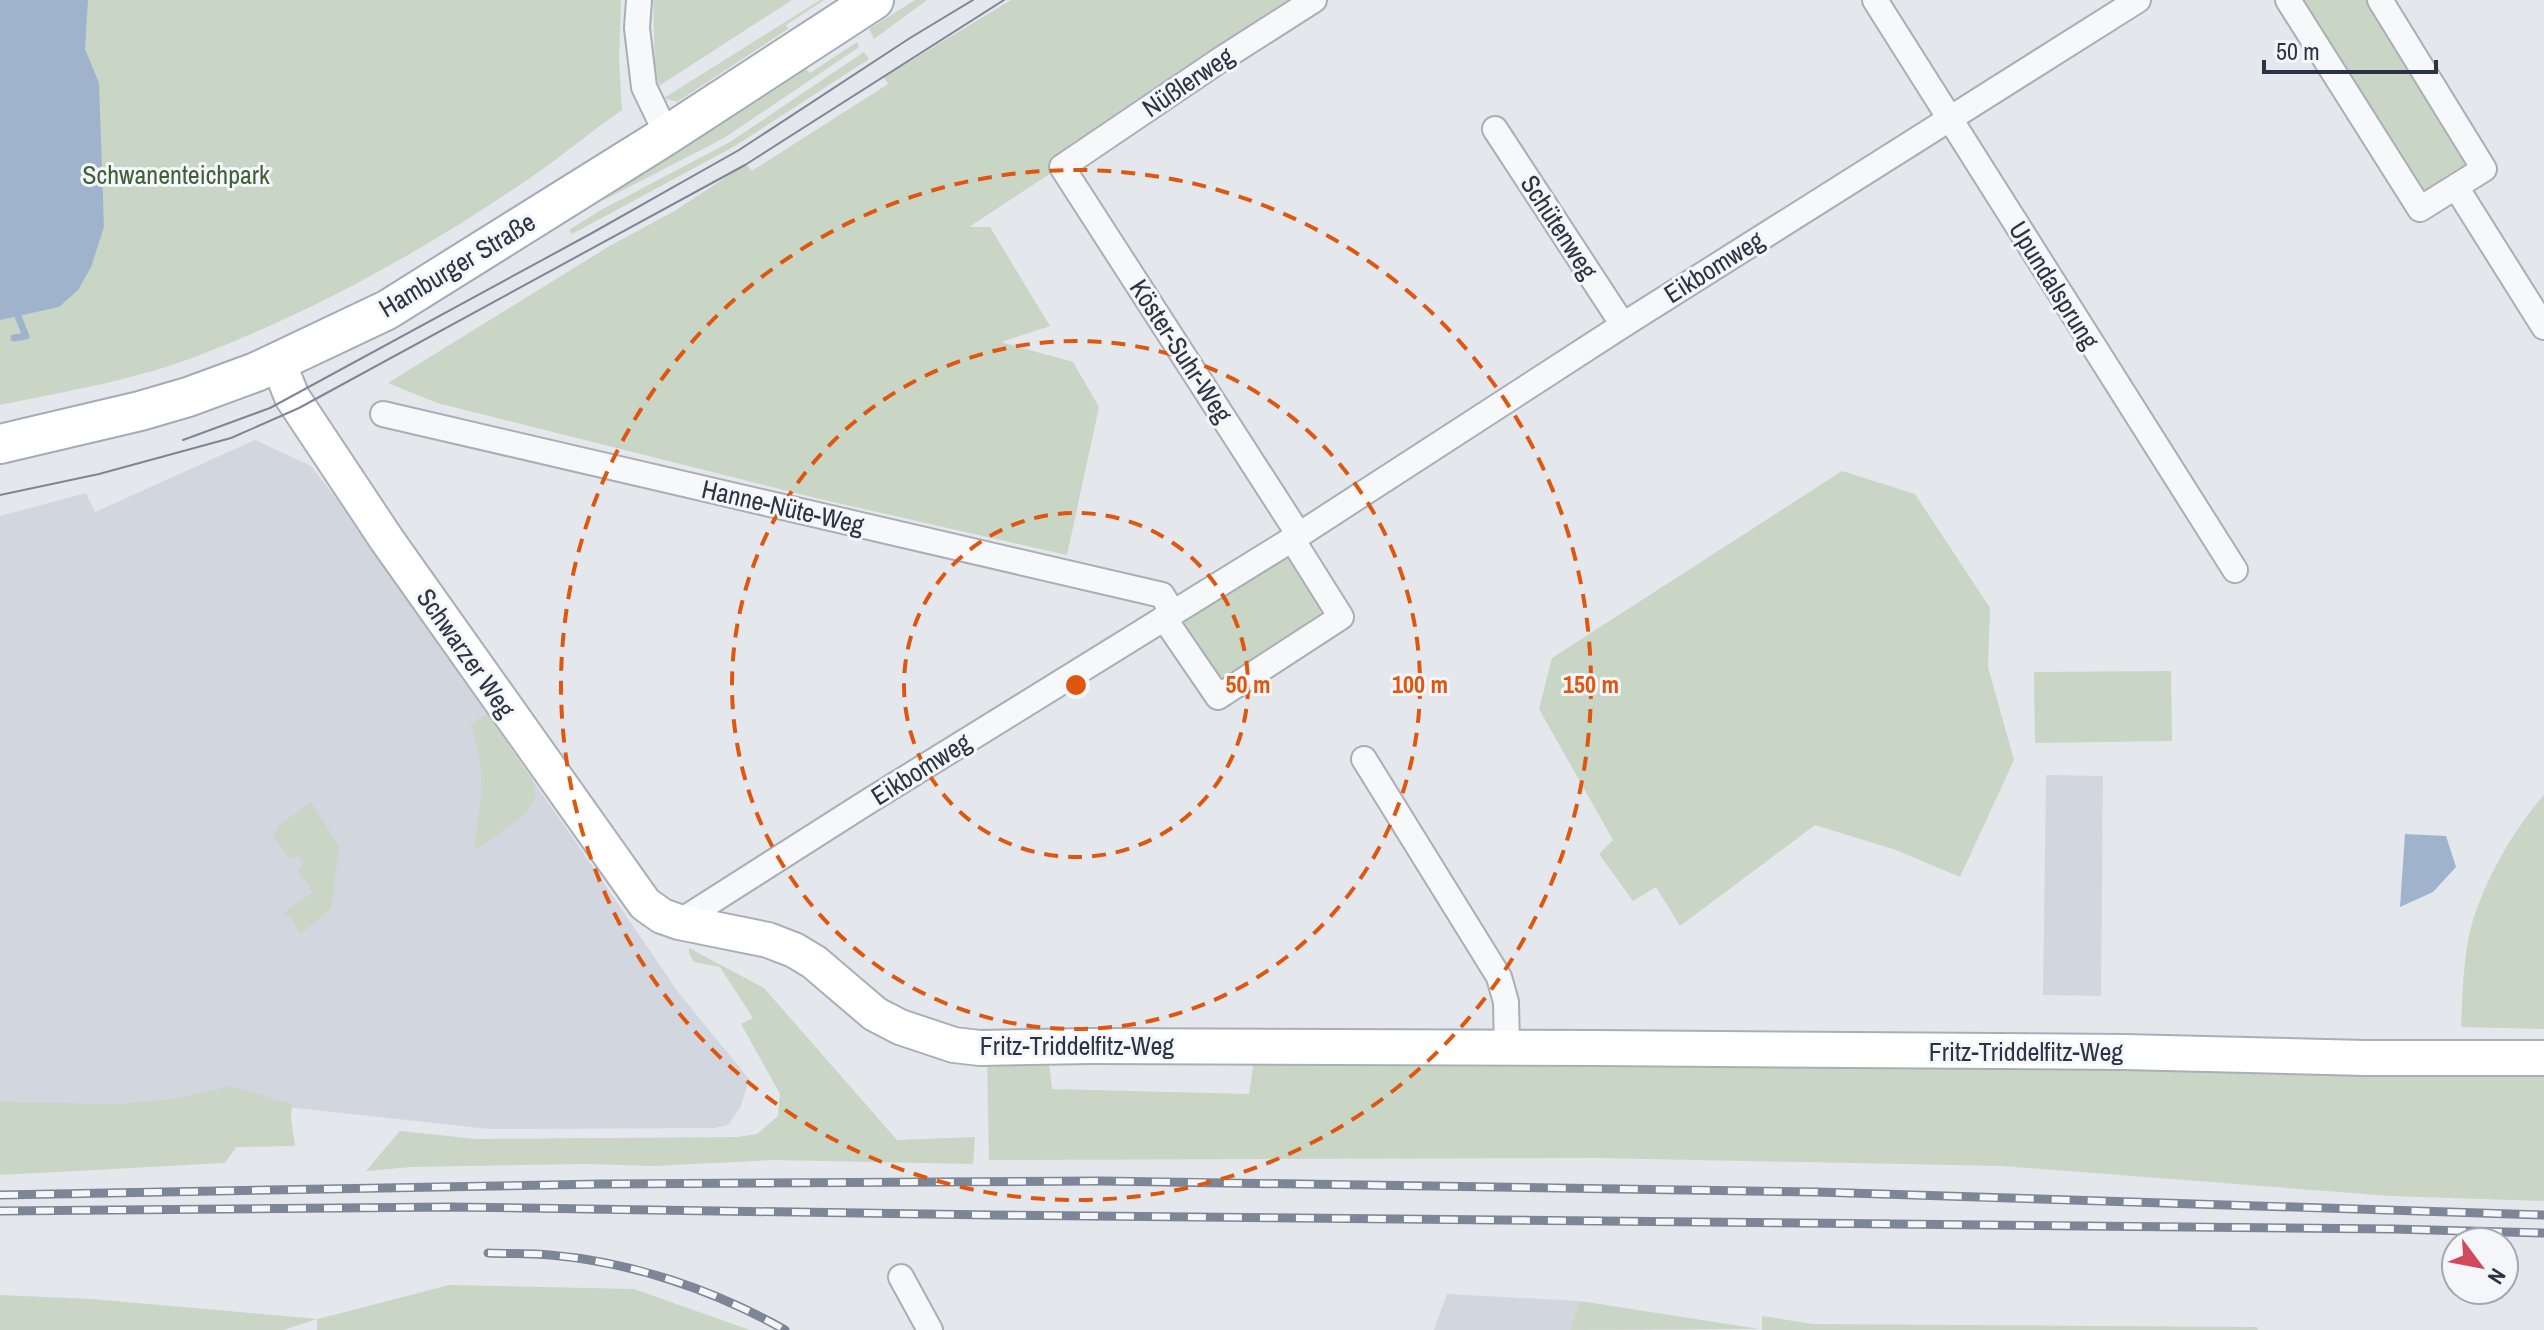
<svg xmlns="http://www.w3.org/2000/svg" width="2544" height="1330" font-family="'Archivo Narrow',sans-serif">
<rect width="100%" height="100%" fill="#e4e7ec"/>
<g fill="#d2d6de">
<polygon points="255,440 311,466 335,497 575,841 678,992 749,1079 741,1106 728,1125 714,1128 490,1129 232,1101 0,1116 0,516 86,493 95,512"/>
<polygon points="2046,775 2103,776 2101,996 2043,995"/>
<polygon points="1447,1294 1580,1301 1570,1330 1434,1330"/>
</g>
<g fill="#c9d6c5">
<path d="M0,0H621L619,61L622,110C590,132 561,157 530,178C426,249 317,310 200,355C136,380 67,391 0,405Z"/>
<polygon points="653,0 792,0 659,86 655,67"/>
<polygon points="820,0 824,0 786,25 788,29 677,102 664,98"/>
<polygon points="915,0 927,0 874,39 869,29"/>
<polygon points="1011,0 1314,0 969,227 990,227 1050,326 1001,342 1073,362 1099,407 1067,555 820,499 437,403 388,383 608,247 676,210 746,164 752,171 888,84 884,77"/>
<polygon points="2298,0 2373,0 2474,167 2432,192 2419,189"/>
<polygon points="857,42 859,47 724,138 600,202 806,69 810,73"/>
<polygon points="864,52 869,59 735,146 572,234 569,230 601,210 730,142"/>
<polygon points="1842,471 1915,494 1990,608 1988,667 2014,760 1960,877 1896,850 1815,825 1680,926 1656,887 1633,901 1599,854 1613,840 1539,709 1552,658"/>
<polygon points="1286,555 1295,557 1323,604 1321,619 1230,680 1215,674 1185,627 1185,621"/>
<polygon points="2171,671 2172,741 2035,743 2034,672"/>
<polygon points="487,714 532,779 536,797 523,816 474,851 482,791 480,760 471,724"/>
<path d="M2544,795V1029L2461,1027C2463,989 2463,947 2476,911C2491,870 2515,828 2544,795Z"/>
<polygon points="311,802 339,846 331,908 301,934 289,916 283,913 313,892 297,870 304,864 297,854 290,859 274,837 278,826"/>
<polygon points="689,948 764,988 897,1140 975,1137 973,1164 773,1160 653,1166 585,1164 411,1167 366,1171 400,1131 477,1139 738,1137 757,1134 778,1116 780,1094 741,1024 753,1018 720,967 694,962 689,953"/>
<polygon points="1048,1055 1052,1089 1249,1094 1254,1059 2544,1070 2544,1201 2391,1196 2002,1166 1596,1158 989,1160 987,1057"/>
<polygon points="231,1086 292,1104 291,1118 295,1146 236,1147 225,1163 0,1175 0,1102 118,1104 174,1099"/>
<polygon points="449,1285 634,1289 750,1330 317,1330 317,1319 283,1330 0,1330 0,1295 92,1299 318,1319"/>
<polygon points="1580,1301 1760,1329 1570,1330"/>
<polygon points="1762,1316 1813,1324 2257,1327 2258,1330 1762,1330"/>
</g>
<g fill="#9fb4cc">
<polygon points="0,0 88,0 85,49 99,83 104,227 91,267 78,290 59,307 0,320"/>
<polygon points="2405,834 2446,836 2456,867 2433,892 2400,907"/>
</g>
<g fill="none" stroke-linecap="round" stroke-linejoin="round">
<polyline stroke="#9fb4cc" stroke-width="7" points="14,338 26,336 15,309"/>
<g stroke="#a9aeb7" stroke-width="28">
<g id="street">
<polyline points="639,0 637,28 644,87 667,135"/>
<polyline points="1875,0 2235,570"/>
<polyline points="2288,0 2420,209 2484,169 2380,0"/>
<polyline points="1495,129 1623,325"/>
<polyline points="2456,187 2544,327"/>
<polyline points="383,414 1162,595 1173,613"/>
<polyline points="1299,535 1062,167 1223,58 1314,0"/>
<polyline points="1164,618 1218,697 1341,617 1292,539"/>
<polyline points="1364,759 1499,977 1506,1002 1507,1048"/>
<polyline points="679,922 869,801 1299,535 1623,325 2138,0"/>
<polyline points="901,1277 930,1330"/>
</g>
</g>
<g stroke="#a9aeb7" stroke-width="38">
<polyline id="secondary" points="278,362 292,397 387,540 645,904 662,916 679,922 768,940 794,950 814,962 875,1014 900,1027 954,1045 980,1048 1091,1046 1595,1048 2124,1052 2366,1058 2544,1058"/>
</g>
<g stroke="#a3abb8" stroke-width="42">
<polyline id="primary" points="0,444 140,411 188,397 256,372 387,310 667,135 874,0"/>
</g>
<use href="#street" stroke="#f7f8fa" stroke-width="24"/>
<use href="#secondary" stroke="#fff" stroke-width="34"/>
<use href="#primary" stroke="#fff" stroke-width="38"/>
<g stroke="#7d8696" stroke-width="2">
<polyline points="183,440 270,408 592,233 739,150 910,38 973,0"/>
<polyline points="0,495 99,474 231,438 299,408 745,165 1004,0"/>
</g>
<g stroke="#7d8696" stroke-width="9">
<g id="rail">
<polyline points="0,1195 602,1184 1101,1181 1817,1192 2544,1215"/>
<polyline points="0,1211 451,1207 992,1215 2393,1229 2544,1233"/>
<path d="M488,1253C509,1254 530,1253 550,1255C632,1262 714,1290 785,1330"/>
</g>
</g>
<use href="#rail" stroke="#f4f6f9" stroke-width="6" stroke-dasharray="18" stroke-linecap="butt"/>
</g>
<g fill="none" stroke="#df570f" stroke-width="4" stroke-dasharray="14 10">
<circle cx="1076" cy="685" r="172"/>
<circle cx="1076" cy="685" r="344"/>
<circle cx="1076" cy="685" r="515"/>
</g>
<g text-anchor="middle" stroke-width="6" stroke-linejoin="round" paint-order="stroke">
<g font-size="26" fill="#2b3445" stroke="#f4f6f9">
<text transform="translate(1188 82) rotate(-34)" y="9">Nüßlerweg</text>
<text transform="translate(1559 227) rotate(57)" y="9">Schütenweg</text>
<text transform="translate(457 265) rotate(-31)" y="9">Hamburger Straße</text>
<text transform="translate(1714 267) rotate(-32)" y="9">Eikbomweg</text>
<text transform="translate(2054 285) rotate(58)" y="9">Upundalsprung</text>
<text transform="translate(1181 351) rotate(57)" y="9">Köster-Suhr-Weg</text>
<text transform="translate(783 507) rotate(13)" y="9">Hanne-Nüte-Weg</text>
<text transform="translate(466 653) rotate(55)" y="9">Schwarzer Weg</text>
<text transform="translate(921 769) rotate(-32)" y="9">Eikbomweg</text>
<text x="1077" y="1055">Fritz-Triddelfitz-Weg</text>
<text x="2026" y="1061">Fritz-Triddelfitz-Weg</text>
</g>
<g font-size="26" fill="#3f6138" stroke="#f4f6f9">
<text x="176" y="184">Schwanenteichpark</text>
</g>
</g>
<circle cx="1076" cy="685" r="12" fill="#df570f" stroke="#f4f6f9" stroke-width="4"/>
<g font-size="24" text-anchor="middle" font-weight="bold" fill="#df570f" stroke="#f4f6f9" stroke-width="6" stroke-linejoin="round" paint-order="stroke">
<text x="1248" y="693">50 m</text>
<text x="1420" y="693">100 m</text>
<text x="1591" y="693">150 m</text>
</g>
<g transform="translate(2480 1266) rotate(122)"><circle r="38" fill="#f4f6f9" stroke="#a4a8b1" stroke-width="2"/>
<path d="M0-6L14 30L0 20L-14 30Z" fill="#d1495b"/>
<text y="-12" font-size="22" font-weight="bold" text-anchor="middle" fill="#2b3445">N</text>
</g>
<path d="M2264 60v12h172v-12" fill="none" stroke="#2b3445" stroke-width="4"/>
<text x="2276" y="60" font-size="24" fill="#2b3445" stroke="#f4f6f9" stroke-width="6" paint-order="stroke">50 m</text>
</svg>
